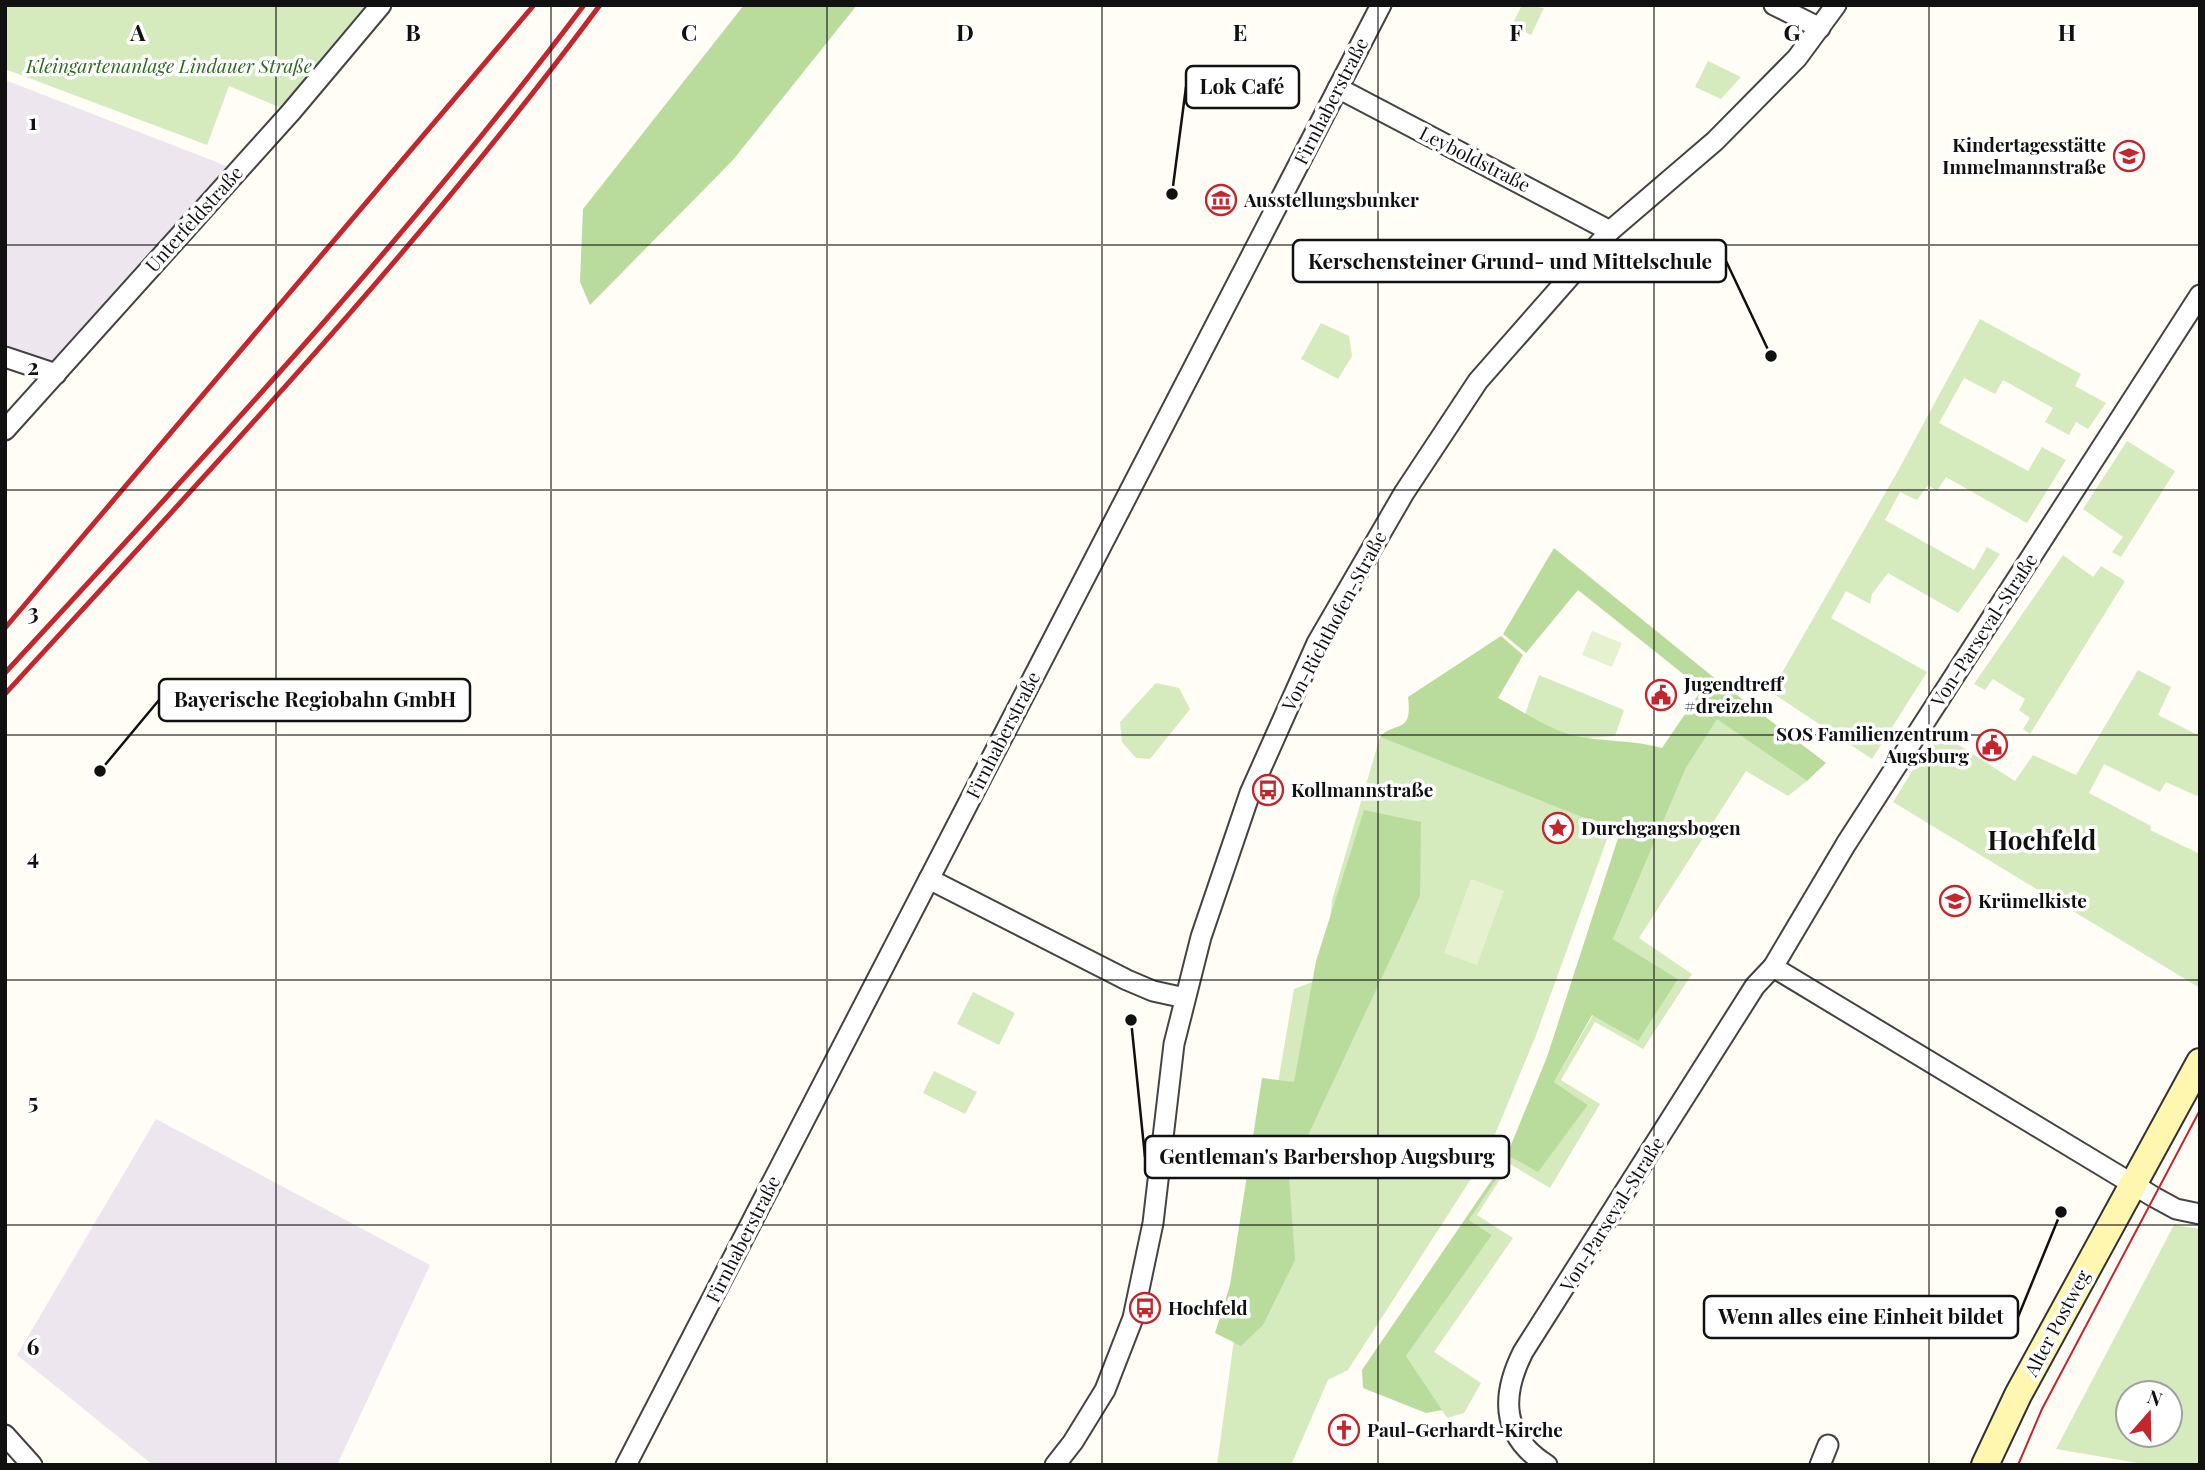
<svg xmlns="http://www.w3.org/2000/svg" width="2205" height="1470" font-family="'Playfair Display',serif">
<rect width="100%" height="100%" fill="#fffdf5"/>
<g fill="#eee6ef">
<polygon points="5,80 237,170 56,374 5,357"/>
<polygon points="156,1119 430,1265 337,1465 153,1465 17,1355"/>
</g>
<g fill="#d5ebbd" fill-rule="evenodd">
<polygon points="5,5 385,5 291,112 229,86 207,145 5,69"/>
<polygon points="1522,5 1544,8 1531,35 1512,25"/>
<polygon points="1708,61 1741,77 1721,99 1695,87"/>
<polygon points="1980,319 2081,374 2075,386 2106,403 2088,429 2076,422 2069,435 2045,422 2053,408 2003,380 1995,394 1964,378 1939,423 2028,471 2042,447 2066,460 2027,523 1946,477 1937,491 1928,485 1917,500 1900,492 1885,520 1974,570 1987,547 2000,554 1958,613 1888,573 1872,594 1870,604 1846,591 1831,618 1927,672 1872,759 1771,692 1899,469"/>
<polygon points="1321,323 1349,336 1352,356 1338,379 1301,359"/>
<polygon points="2127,441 2175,471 2121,557 2112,552 2123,537 2083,509"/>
<polygon points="2063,555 2093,577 2101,566 2125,581 2030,734 2023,729 2030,718 2019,710 2025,699 1993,679 1985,690 1974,684"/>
<polygon points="2138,670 2171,687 2158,715 2200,736 2200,792 2197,796 2166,782 2160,792 2104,764 2089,793 2151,826 2150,830 2200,854 2200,988 1893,802 1937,731 2015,781 2033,755 2076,775"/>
<polygon points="1539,675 1624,710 1615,736 1562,740 1521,725"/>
<polygon points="1156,683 1179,688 1190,709 1150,759 1136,758 1122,742 1120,722"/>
<polygon points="1717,718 1807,781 1788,796 1746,771 1639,938 1692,974 1643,1049 1595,1022 1561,1080 1600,1104 1550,1188 1510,1164 1477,1215 1513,1238 1434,1352 1481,1383 1464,1413 1447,1418 1406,1356 1492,1235 1469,1220 1511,1156 1538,1171 1588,1105 1554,1082 1593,1015 1678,979 1613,939 1686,768"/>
<polygon points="1380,737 1611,828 1536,1035 1487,1154 1348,1370 1328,1380 1291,1465 1217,1465 1233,1347 1294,989 1315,981 1327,946 1332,900"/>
<polygon points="973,992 1015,1013 999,1045 957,1024"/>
<polygon points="934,1071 977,1092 965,1114 923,1093"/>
<path d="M2174,1225L2200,1229V1465H2150L2056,1449ZM2128,1393H2170V1435H2128Z"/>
</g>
<g fill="#b9dc9c">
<polygon points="744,5 857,5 733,160 590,305 580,282 583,209"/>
<path d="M1554,548L1712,676L1826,763L1807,781L1717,719L1686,768L1613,939L1678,979L1638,1041L1592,1015L1554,1082L1588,1105L1538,1172L1511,1157L1469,1220L1492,1235L1406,1356L1442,1410L1426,1413L1363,1388L1362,1370L1504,1162L1547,1057L1620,832L1380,737C1394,720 1413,736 1408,697L1501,636L1523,655L1498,698C1521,710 1550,731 1576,736C1605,742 1634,740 1662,748L1702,689L1578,590L1526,653L1503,634Z"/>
<polygon points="1364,810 1421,822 1420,896 1289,1176 1295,1260 1263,1325 1241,1346 1215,1333 1230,1285 1262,1078 1294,1082 1316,961"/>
</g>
<g fill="#e6f2cf">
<polygon points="1592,631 1622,643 1612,667 1582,655"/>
<polygon points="1471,879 1504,891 1477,965 1444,953"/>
</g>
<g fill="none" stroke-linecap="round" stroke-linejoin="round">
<g stroke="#444" stroke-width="23">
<g id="street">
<polyline points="1774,5 1820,28"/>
<polyline points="1338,88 1610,231"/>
<polyline points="5,357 56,374"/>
<polyline points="5,430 291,112 381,5"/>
<polyline points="929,879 1127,980 1153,991 1185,998"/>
<polyline points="1773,967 2154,1197 2176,1209 2200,1214"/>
<polyline points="5,1435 32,1465"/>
<polyline points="626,1465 1381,5"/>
<polyline points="1055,1465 1073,1442 1105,1390 1133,1318 1153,1223 1174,1044 1201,937 1250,793 1317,643 1404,493 1478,381 1610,231 1715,141 1797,58 1836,5"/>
<path d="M1547,1465C1501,1436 1501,1396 1523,1352L1755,986L1773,967L1846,844L2200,295"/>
<polyline points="1820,1465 1828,1445"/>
</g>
</g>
<g stroke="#333" stroke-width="30">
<polyline id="secondary" points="1985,1465 2018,1395 2200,1062"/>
</g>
<use href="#street" stroke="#fff" stroke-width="19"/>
<use href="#secondary" stroke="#fff6b0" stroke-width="26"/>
<polyline stroke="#c4262e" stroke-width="2" points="2018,1465 2042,1409 2200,1110"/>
<g stroke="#c4262e" stroke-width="5">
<polyline points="5,628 534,5"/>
<path d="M5,673C205,456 406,241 584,5"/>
<path d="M5,694C210,470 419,249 600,5"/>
</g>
</g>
<path fill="none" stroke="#111" stroke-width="2" stroke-opacity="0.55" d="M276,5V1465M551,5V1465M827,5V1465M1102,5V1465M1378,5V1465M1654,5V1465M1929,5V1465M5,245H2200M5,490H2200M5,735H2200M5,980H2200M5,1225H2200"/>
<defs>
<g id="school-ring" transform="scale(1.575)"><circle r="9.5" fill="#fff" stroke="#c4262e" stroke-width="1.5"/><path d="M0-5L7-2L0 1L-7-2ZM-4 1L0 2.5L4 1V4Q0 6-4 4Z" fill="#c4262e"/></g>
<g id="museum-ring" transform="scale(1.575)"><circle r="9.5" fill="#fff" stroke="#c4262e" stroke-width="1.5"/><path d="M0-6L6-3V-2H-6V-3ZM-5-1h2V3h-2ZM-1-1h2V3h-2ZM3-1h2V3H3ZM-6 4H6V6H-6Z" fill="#c4262e"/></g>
<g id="civic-ring" transform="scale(1.575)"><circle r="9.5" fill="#fff" stroke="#c4262e" stroke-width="1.5"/><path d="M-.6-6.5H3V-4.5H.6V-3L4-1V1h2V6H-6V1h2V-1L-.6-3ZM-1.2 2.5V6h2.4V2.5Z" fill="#c4262e"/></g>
<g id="bus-ring" transform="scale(1.575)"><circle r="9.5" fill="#fff" stroke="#c4262e" stroke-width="1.5"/><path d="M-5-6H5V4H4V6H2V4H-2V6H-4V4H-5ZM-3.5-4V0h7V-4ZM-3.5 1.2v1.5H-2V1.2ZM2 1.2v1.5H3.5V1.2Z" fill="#c4262e"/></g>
<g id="sight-ring" transform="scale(1.575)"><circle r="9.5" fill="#fff" stroke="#c4262e" stroke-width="1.5"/><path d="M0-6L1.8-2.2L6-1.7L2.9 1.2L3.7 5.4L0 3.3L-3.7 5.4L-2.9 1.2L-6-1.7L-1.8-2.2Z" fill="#c4262e"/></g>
<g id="church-ring" transform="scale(1.575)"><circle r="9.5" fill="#fff" stroke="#c4262e" stroke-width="1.5"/><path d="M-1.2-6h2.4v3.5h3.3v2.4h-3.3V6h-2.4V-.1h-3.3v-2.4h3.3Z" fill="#c4262e"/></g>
</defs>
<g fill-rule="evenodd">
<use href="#school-ring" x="2129" y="156"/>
<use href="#museum-ring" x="1221" y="200"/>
<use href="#civic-ring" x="1661" y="695"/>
<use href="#civic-ring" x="1992" y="745"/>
<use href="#bus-ring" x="1268" y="790"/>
<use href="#sight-ring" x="1558" y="828"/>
<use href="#school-ring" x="1955" y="901"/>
<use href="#bus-ring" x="1145" y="1308"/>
<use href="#church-ring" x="1344" y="1430"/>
</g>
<g text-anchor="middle" stroke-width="7" stroke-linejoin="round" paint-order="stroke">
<g font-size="19" font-style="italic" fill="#2f6b1f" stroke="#fff">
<text x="169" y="73">Kleingartenanlage Lindauer Straße</text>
</g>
<g font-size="19" fill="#111" stroke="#fff">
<text transform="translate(1331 101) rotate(-63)" y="7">Firnhaberstraße</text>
<text transform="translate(1475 159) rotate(27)" y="7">Leyboldstraße</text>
<text transform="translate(194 219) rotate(-48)" y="7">Unterfeldstraße</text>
<text transform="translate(1334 621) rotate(-62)" y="7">Von-Richthofen-Straße</text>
<text transform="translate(1984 630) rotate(-57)" y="7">Von-Parseval-Straße</text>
<text transform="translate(1003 735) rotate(-63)" y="7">Firnhaberstraße</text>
<text transform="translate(1612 1214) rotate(-58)" y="7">Von-Parseval-Straße</text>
<text transform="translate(743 1239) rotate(-63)" y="7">Firnhaberstraße</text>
<text transform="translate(2057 1323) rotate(-62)" y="7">Alter Postweg</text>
</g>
<g font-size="19" font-weight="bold" fill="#111" stroke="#fff" text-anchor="start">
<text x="2106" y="152" text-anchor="end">Kindertagesstätte<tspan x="2106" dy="22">Immelmannstraße</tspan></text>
<text x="1244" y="207">Ausstellungsbunker</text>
<text x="1684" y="691">Jugendtreff<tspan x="1684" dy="22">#dreizehn</tspan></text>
<text x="1969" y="741" text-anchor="end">SOS Familienzentrum<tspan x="1969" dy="22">Augsburg</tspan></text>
<text x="1291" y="797">Kollmannstraße</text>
<text x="1581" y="835">Durchgangsbogen</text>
<text x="1978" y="908">Krümelkiste</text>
<text x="1168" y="1315">Hochfeld</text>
<text x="1367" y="1437">Paul-Gerhardt-Kirche</text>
</g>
<g font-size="26" font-weight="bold" fill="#111" stroke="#fff">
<text x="2042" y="850">Hochfeld</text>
</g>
</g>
<g font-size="23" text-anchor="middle" font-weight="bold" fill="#111" stroke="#fff" stroke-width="7" stroke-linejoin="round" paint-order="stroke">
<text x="138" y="41">A</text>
<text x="413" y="41">B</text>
<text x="689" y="41">C</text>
<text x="965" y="41">D</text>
<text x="1240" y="41">E</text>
<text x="1516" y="41">F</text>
<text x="1792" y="41">G</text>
<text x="2067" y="41">H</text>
<text x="33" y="130">1</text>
<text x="33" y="375">2</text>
<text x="33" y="620">3</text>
<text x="33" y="865">4</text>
<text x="33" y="1110">5</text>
<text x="33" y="1355">6</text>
</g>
<path fill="none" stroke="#111" stroke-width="2.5" d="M1172 194L1186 87M1771 356L1726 261M100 771L159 700M1131 1020L1145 1157M2061 1212L2018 1317"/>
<g fill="#111" stroke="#fff" stroke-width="2.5">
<circle cx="1172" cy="194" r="7"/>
<circle cx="1771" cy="356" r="7"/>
<circle cx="100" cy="771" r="7"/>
<circle cx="1131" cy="1020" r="7"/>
<circle cx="2061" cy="1212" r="7"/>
</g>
<g fill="#fff" stroke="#111" stroke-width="2.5">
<rect x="1186" y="66" width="113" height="42" rx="7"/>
<rect x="1293" y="240" width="433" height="42" rx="7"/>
<rect x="159" y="679" width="311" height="42" rx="7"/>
<rect x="1145" y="1136" width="364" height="42" rx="7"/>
<rect x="1704" y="1296" width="314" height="42" rx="7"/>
</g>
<g font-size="21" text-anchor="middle" font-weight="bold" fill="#111">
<text x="1242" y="94">Lok Café</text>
<text x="1510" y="269">Kerschensteiner Grund- und Mittelschule</text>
<text x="315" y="707">Bayerische Regiobahn GmbH</text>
<text x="1327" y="1164">Gentleman's Barbershop Augsburg</text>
<text x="1861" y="1324">Wenn alles eine Einheit bildet</text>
</g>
<rect width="2205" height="1470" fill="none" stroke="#111111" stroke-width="14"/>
<g transform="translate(2149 1414) rotate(20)"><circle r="33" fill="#ffffff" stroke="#a0a0a0" stroke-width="2"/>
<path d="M0-5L12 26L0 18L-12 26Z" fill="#c4262e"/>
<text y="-10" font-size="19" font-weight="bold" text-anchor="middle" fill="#111111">N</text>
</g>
</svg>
